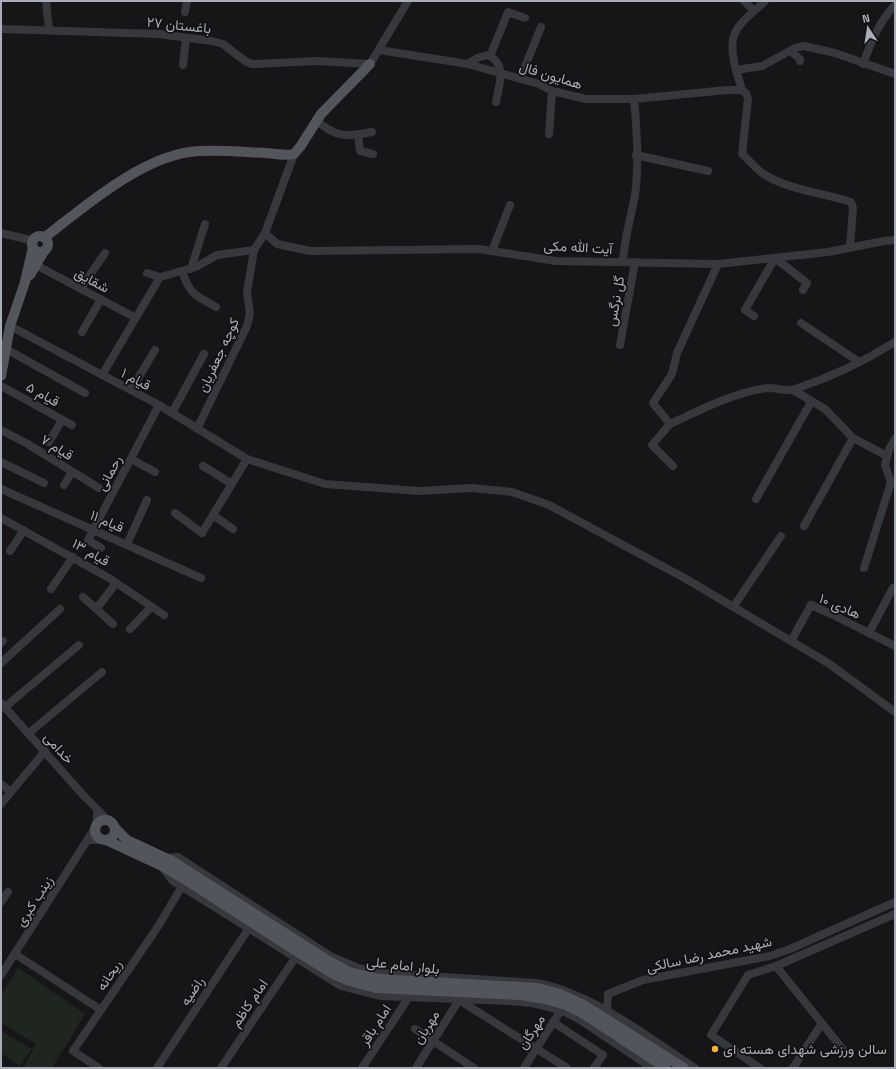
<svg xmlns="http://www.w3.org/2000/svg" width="896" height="1069" font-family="'Space Grotesk',Vazirmatn,sans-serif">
<rect width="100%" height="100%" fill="#161618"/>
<g fill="#1e261f">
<polygon points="18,968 85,1014 52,1068 23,1068 36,1044 1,1023 1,995"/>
<polygon points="1,1031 32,1049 19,1066 1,1053"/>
</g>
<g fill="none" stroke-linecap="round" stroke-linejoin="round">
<g stroke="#37383d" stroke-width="8">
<polyline points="46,1 49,30"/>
<polyline points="744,1 754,11"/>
<polyline points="185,12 187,1"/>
<polyline points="1,29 159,34 212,41 223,44 245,61 252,64 318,61 370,64 408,1"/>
<polyline points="379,50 468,64 539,84 552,91 586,99 634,99 727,90 742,90"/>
<polyline points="790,51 800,59 800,61"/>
<polyline points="490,56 508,12 525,18"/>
<path d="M468,64L477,58L488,55C508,65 499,84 496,102"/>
<path d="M863,64C871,42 879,22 895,5"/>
<polyline points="183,65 186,38"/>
<path d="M736,70C725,30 739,26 765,1"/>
<polyline points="520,79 541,27"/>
<path d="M316,120C336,138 347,137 372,132"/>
<polyline points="549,134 552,91"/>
<polyline points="358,135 360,151 373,154"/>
<polyline points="636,155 708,171"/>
<polyline points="1,233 34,241"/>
<polyline points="265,233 277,244 310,251 479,249 556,261 718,264 828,252 884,241 895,240"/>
<path d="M850,248L853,208L851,202C823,193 790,190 765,175C757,170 749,160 742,154L748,99L746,93L742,90L736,70L762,66L795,48L804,46L835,53L895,74"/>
<polyline points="492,251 510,205"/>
<path d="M623,262C624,239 631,218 635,195C639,168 637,127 634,99"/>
<path d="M718,264L677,353L672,374L653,403L670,424C698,411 737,391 768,388C777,388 787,392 795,389C829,378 865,361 895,342"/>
<polyline points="36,265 136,318"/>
<polyline points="191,269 205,224"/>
<path d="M182,271C190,295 195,295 216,307"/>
<polyline points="147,273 160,277"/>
<polyline points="81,288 105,253"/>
<polyline points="754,316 745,310 775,258 807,283 803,290"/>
<polyline points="801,323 859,362"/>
<polyline points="10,326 159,405 247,459 325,484 419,491 472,488 512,492 549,505 688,580 828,663 895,712"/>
<polyline points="82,332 101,299"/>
<polyline points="620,345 635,262"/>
<polyline points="6,349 85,393"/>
<polyline points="102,375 160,277 196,267 217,255 254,250"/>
<polyline points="1,386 72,425"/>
<polyline points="131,390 155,350"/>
<polyline points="793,390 825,409 853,438 887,456"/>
<polyline points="172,413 204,354"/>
<polyline points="670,424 652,445 673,466"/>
<polyline points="197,429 247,326 250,314 247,292 254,250 265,233 294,154"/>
<polyline points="1,430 26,443 99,488"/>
<polyline points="49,442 62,420"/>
<polyline points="131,459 155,472"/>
<polyline points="1,462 44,483"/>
<polyline points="203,466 232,484"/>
<polyline points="64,485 72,472"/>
<polyline points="1,489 201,578"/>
<polyline points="756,499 811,402"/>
<polyline points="175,513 202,533 247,459"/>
<polyline points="213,515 233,529"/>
<polyline points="1,518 109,578 164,615"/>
<polyline points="804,526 853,438"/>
<polyline points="127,544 147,500"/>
<polyline points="101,548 88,540 159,405"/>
<polyline points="10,551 24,530"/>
<polyline points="864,568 891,482 885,465 889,449 895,439"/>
<polyline points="51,589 73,557"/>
<polyline points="83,597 113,624"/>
<polyline points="734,606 781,536"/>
<polyline points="97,608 116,583"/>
<polyline points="130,629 151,607"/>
<polyline points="869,633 893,588"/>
<polyline points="791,641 811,605 831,614 895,646"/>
<polyline points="1,643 3,641"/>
<polyline points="1,663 60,609"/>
<polyline points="1,703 84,796 109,821"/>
<polyline points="5,707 79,645"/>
<polyline points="29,733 102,672"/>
<polyline points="1,784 11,792"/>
<polyline points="1,804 45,751"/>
<polyline points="97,825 97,810"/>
<polyline points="88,840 103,840"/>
<path d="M166,858L178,857L332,957L358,968L381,973L537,983C593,994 648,1037 695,1068"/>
<polyline points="162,867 173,881 341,986 380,996 509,1001 532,1003 561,1010 580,1020 652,1068"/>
<polyline points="1,902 8,892"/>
<polyline points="15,954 101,1010"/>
<polyline points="776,966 845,1052"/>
<polyline points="1,975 95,828"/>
<polyline points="607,1011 608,994 643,980 770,956 790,949 895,902"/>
<polyline points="553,1022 603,1055 594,1068"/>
<polyline points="415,1029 474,1068"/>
<polyline points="99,1068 73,1051 159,925 182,886"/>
<polyline points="157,1068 249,928"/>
<polyline points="221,1068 297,955"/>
<polyline points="362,1068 409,997 410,993"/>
<polyline points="416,1068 459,1000 567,1068"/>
<polyline points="524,1068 561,1010"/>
<polyline points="760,1068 711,1035 748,975 776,966 895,914"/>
<polyline points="793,1068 822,1023"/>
</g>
<g stroke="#53555c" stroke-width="10">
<circle cx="40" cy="244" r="8"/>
<path d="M44,238C85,206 146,153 199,151C221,150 244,152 266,153C275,154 286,156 294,154L300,147L321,114L370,64"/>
<polyline points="30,275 44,251"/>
<polyline points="1,376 10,326 25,282 33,247"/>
<circle cx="105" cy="830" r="10"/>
<polyline points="115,828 127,840 172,861 324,958 349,972 379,979 537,988 560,994 582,1004 684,1068"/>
<polyline points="106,840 162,866 186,880 298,952 335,975 347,980 376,988 521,995 545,999 566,1005 584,1014 666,1068"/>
</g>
</g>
<circle fill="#f2b134" stroke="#111113" stroke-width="1.5" cx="715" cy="1049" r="4"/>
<g text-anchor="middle" stroke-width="3.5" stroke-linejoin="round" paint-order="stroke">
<g font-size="14" fill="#a8adb8" stroke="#111113">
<text transform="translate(179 25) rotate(6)" y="5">باغستان ۲۷</text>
<text transform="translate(551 75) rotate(17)" y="5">همایون فال</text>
<text transform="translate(578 247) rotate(3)" y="5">آیت الله مکی</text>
<text transform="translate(92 280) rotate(28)" y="5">شقایق</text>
<text transform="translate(615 301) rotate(-80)" y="5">گل نرگس</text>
<text transform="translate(218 355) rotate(-65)" y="5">کوچه جعفریان</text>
<text transform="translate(136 379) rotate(28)" y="5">قیام ۱</text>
<text transform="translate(43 394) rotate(29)" y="5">قیام ۵</text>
<text transform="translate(57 447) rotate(32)" y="5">قیام ۷</text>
<text transform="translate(109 473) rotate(-62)" y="5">رحمانی</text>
<text transform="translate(107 521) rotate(24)" y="5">قیام ۱۱</text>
<text transform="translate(91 552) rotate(30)" y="5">قیام ۱۳</text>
<text transform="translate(840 606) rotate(23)" y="5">هادی ۱۰</text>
<text transform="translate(59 748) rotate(48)" y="5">خدامی</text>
<text transform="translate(34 901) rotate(-57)" y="5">زینب کبری</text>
<text transform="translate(709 954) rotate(-12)" y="5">شهید محمد رضا سالکی</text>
<text transform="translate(403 965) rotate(6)" y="5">بلوار امام علی</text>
<text transform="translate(109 975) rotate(-56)" y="5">ریحانه</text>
<text transform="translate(192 991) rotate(-56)" y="5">راضیه</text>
<text transform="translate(249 1003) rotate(-56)" y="5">امام کاظم</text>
<text transform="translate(375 1025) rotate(-57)" y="5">امام باقر</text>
<text transform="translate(426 1027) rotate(-58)" y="5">مهربان</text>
<text transform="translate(531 1032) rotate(-57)" y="5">مهرگان</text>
</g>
<g font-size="14" fill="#a8adb8" stroke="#111113" text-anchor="start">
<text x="723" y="1054">سالن ورزشی شهدای هسته ای</text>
</g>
</g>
<rect width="896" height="1069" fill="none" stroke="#a8adb8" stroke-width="4"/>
<g transform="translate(868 28) rotate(348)" stroke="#111113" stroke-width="3" paint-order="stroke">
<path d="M0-3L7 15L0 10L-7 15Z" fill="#a8adb8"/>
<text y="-6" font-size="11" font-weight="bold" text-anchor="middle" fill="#a8adb8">N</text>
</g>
</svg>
